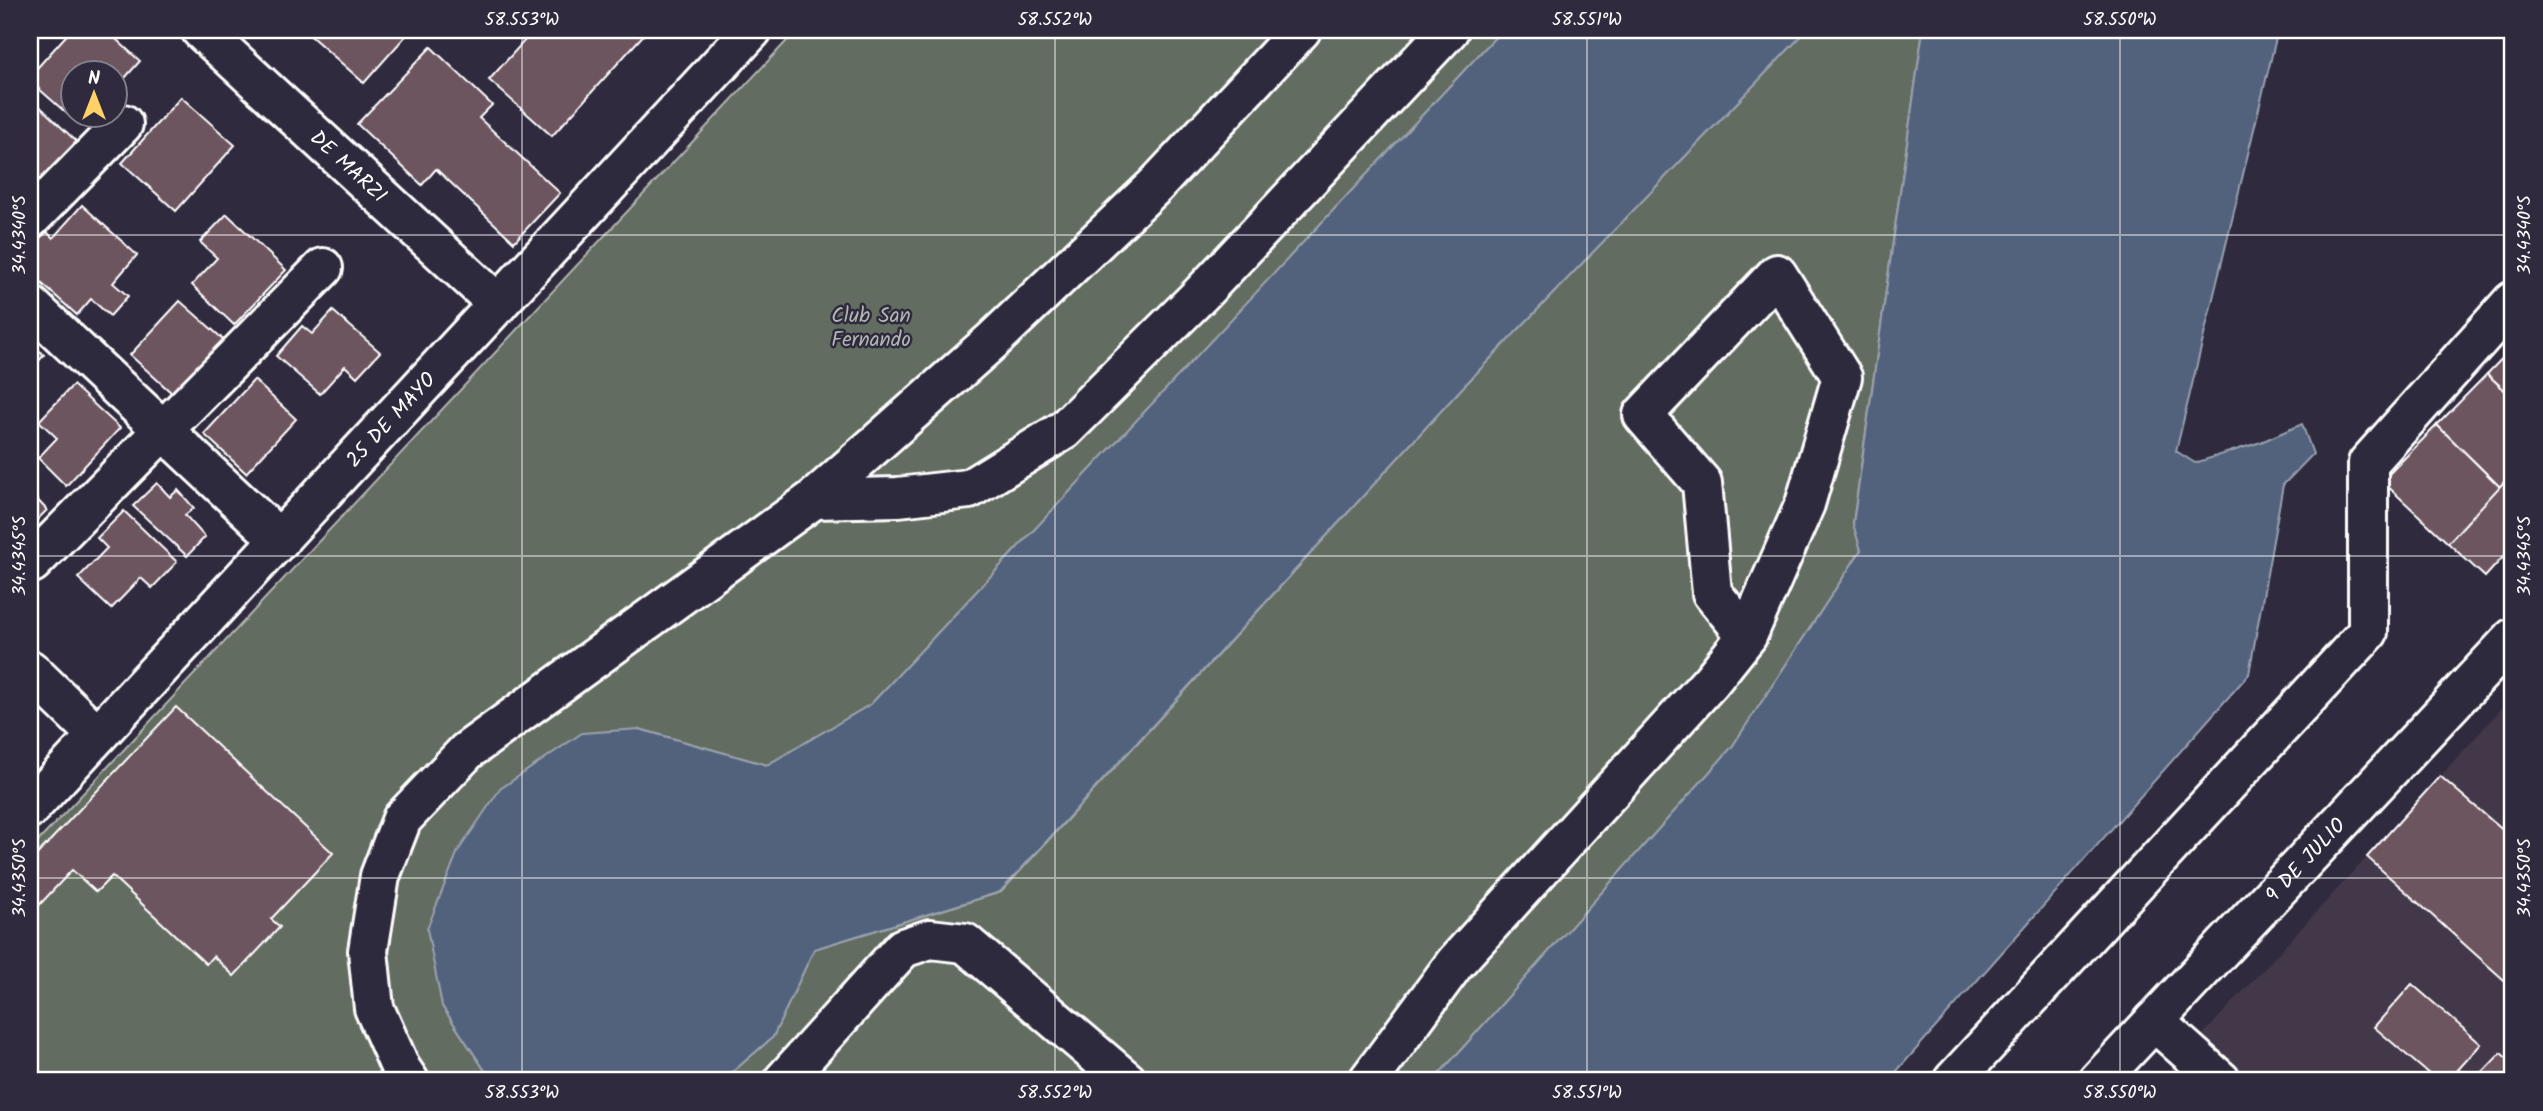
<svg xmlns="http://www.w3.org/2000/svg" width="2543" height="1111" font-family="Kalam,sans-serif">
<rect width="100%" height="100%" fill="#2f2a3d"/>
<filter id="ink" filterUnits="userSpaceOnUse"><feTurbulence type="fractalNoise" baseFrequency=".0143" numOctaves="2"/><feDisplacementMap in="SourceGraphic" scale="14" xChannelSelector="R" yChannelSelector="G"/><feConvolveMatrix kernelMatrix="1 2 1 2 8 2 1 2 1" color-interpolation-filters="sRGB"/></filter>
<g filter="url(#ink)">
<polygon fill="#423748" points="2513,696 2513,1081 2160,1081 2367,857"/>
<g fill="#636c60" stroke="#b1b6b0" stroke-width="2">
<polygon points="797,30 1502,30 871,704 767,765 639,729 442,1006 492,1081 30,1081 30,850"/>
<polygon points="1807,30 1923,30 1853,523 1861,550 1732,747 1433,1081 722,1081 773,1037 814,949 1001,892 1462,388"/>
</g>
<g fill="#53627c" stroke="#98a1b0" stroke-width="2">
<polygon points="1502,30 1807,30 1462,388 1000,892 814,949 773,1037 722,1081 492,1081 442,1006 427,929 458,851 500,789 582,733 639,729 767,765 871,704"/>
<polygon points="1923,30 2278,30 2176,451 2195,463 2261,442 2302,424 2313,454 2283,485 2249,674 1888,1081 1433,1081 1732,747 1861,550 1853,524"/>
</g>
<g fill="#6d5560" stroke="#fff" stroke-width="2">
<polygon points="71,30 106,30 140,61 116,88 116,74 74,74 74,116 91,116 81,126 30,81 30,76"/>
<polygon points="304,30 411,30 364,83"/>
<polygon points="534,30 648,30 552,136 489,80"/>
<polygon points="431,47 492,105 479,118 560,193 514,242 436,169 422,185 357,124"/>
<polygon points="30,97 79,144 30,194"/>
<polygon points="181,97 235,145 176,211 122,163"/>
<polygon points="82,205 137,255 113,283 128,296 110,316 91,299 77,315 30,273 30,249 46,231 53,238"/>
<polygon points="227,214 286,270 234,325 192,285 217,258 200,242"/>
<polygon points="180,301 224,340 173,394 130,355"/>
<polygon points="333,311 380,352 357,377 345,366 320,394 276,356 302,326 312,334"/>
<polygon points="30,342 44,355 30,371"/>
<polygon points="2513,347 2513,398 2487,374"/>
<polygon points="2487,374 2513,398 2513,472 2500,487 2437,425"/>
<polygon points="254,380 296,419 246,473 204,434"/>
<polygon points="73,385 120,428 66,486 38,458 57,438 39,421"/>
<polygon points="2437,425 2500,487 2448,543 2382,481"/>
<polygon points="2513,472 2513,546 2485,577 2448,543"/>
<polygon points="157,483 170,497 178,490 194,508 185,515 205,537 187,556 133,506"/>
<polygon points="30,492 47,510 30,527"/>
<polygon points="124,511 177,562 152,588 141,578 111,609 78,578 107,548 97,538"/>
<polygon points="176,707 333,853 271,919 280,927 234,976 213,956 206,964 112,876 96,892 72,870 30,915 30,862"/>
<polygon points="2440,776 2513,839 2513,988 2367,857"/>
<polygon points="2412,984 2481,1044 2448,1081 2437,1081 2374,1027"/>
<polygon points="2501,1053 2513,1064 2513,1081 2474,1081"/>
</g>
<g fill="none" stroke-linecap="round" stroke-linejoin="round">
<g stroke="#fff" stroke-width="44">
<g id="minor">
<path id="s1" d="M201,30L498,304"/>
<polyline points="30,219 123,124"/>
<polyline points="30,305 280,540"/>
<polyline points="814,499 898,497 969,489 1064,430 1201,294 1449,30"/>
<polyline points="32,563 323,268"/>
<polyline points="30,670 97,735"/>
<path id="s2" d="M30,808L752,30"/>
<polyline points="2154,1021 2221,1081"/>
<polyline points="409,1081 401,1069 374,1008 368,951 380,876 402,819 467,751 814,499 992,341 1155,186 1301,30"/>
<polyline points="783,1081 903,948 930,939 965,943 1127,1081"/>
<polyline points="1368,1081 1455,963 1711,681 1747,636 1712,593 1702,483 1643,415 1777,274 1842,377 1805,504 1747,636"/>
<polyline points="1953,1081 2368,632 2368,463 2513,301"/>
<path id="s3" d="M2098,1081L2513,638"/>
</g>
</g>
<use href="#minor" stroke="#2f2a3d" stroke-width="38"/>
</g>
</g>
<path fill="none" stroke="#fff" stroke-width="2" stroke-opacity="0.45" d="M522,30V1081M1055,30V1081M1587,30V1081M2120,30V1081M30,235H2513M30,556H2513M30,878H2513"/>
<g text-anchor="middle" stroke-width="5" stroke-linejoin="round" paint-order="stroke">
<g font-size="21" fill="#fff" stroke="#2f2a3d">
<text dy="7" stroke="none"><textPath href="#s1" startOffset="201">DE MARZI</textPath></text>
<text dy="7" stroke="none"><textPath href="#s2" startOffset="530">25 DE MAYO</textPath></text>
<text dy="7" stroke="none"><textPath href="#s3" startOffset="303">9 DE JULIO</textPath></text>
</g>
<g font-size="21" fill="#b1b6b0" stroke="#2f2a3d">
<text x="871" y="322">Club San<tspan x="871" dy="24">Fernando</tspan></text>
</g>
</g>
<rect width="2543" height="1111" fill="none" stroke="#2f2a3d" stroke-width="77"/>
<g transform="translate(94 94)"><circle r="33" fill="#2f2a3d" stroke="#827f8b" stroke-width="2"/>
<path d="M0-5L12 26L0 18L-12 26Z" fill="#ffd166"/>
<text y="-10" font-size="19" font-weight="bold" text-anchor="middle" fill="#ffffff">N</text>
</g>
<rect x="38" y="38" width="2466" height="1034" fill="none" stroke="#fff" stroke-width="2.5"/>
<g font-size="18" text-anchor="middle" fill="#fff">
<text x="522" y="25">58.553°W</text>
<text x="1055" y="25">58.552°W</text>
<text x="1587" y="25">58.551°W</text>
<text x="2120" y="25">58.550°W</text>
<text transform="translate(19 235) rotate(-90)" y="6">34.4340°S</text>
<text transform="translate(2524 235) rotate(-90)" y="6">34.4340°S</text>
<text transform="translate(19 556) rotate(-90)" y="6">34.4345°S</text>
<text transform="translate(2524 556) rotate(-90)" y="6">34.4345°S</text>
<text transform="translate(19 878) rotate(-90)" y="6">34.4350°S</text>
<text transform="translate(2524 878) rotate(-90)" y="6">34.4350°S</text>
<text x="522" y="1098">58.553°W</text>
<text x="1055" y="1098">58.552°W</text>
<text x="1587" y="1098">58.551°W</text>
<text x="2120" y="1098">58.550°W</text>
</g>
</svg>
